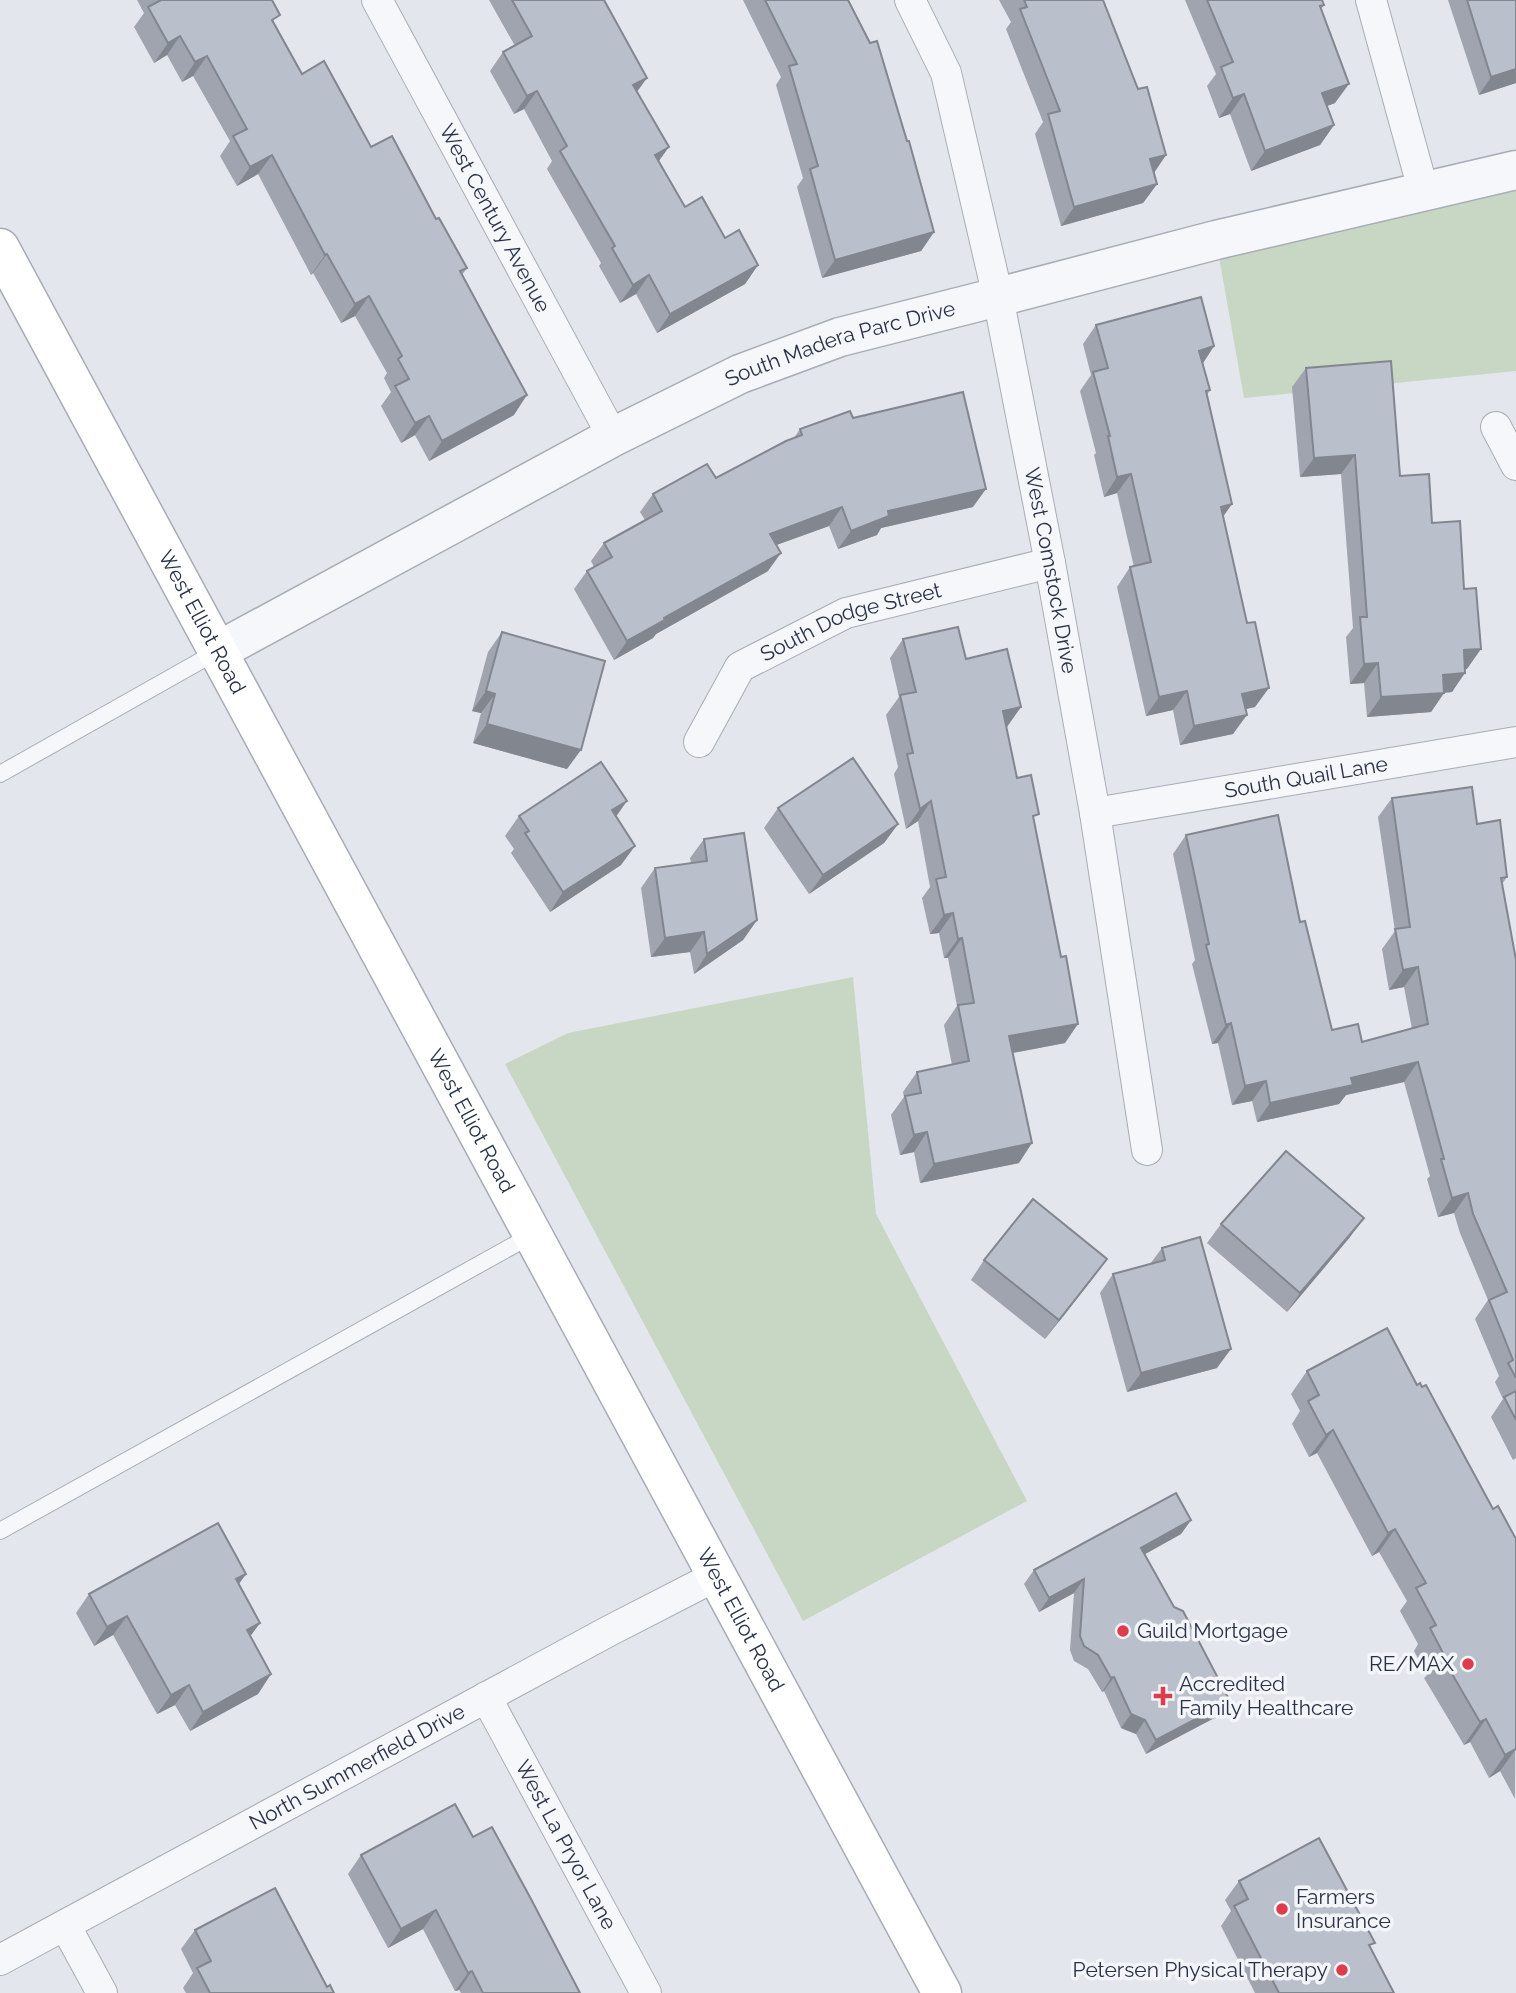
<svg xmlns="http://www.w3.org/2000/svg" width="1516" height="1993" font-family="Raleway,sans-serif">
<rect width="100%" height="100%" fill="#e3e6ec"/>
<g fill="#c7d7c3">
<polygon points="1516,170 1516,371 1244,398 1216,240"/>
<polygon points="853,977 876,1214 1027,1501 803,1621 505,1064 568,1033"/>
</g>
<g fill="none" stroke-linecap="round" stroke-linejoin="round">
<g stroke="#a7acb7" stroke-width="18">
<g id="service">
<polyline points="0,774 218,651"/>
<polyline points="0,1531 532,1235"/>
</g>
</g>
<g stroke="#a7acb7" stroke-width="32">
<g id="minor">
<path id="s1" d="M377,0L613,437"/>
<path id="s2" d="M910,0L946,73L998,297L1050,563L1095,813L1147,1150"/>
<polyline points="1371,0 1424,193"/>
<polyline points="1496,427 1516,465"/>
<path id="s3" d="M699,742L740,667L846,613L1050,563"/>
<path id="s4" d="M1095,813L1516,742"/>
<path id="s5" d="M486,1697L646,1993"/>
<polyline points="65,1925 102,1993"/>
<path id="s6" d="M0,1960L609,1631L716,1576"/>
</g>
</g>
<g stroke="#a7acb7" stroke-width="41">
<g id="tertiary">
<path id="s7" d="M218,651L613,437L740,374L840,337L998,297L1216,240L1516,170"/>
</g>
</g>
<g stroke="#a7acb7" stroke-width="41">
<g id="secondary">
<path id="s8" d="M0,248L942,1993"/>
</g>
</g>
<use href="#service" stroke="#f6f7fa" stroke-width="16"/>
<use href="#minor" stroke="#f6f7fa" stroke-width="30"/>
<use href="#tertiary" stroke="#f6f7fa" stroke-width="38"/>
<use href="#secondary" stroke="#fff" stroke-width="38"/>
</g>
<g fill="#9fa4af">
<polygon points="137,0 272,0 274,24 302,74 371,147 436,219 467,268 462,275 514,415 429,461 415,435 401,443 381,406 391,392 384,378 387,373 355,316 341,323 313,273 311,275 258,174 237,186 220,156 230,141 193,76 182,82 167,55 154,63 134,27 144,13"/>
<polygon points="489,0 604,0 637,92 659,161 685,207 758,265 745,284 657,333 636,294 620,303 599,266 601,263 547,169 552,161 524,109 514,114 490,71 503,52 515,46"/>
<polygon points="743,0 848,0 934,232 921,251 822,278 797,187 803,178 776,85 781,77"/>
<polygon points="999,0 1103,0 1138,89 1166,155 1154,173 1157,184 1143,203 1061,226 1035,134 1043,122 1006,29 1011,22"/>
<polygon points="1185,0 1322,0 1324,5 1321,9 1335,103 1327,106 1334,125 1320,145 1251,171 1230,114 1219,118 1207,86 1216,74"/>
<polygon points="1448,0 1516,0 1516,83 1479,95"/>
<polygon points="1096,325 1214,346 1203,363 1210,390 1207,395 1223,517 1255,707 1245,709 1233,734 1180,745 1173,710 1146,716 1117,587 1130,567 1134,567 1117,493 1104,497 1094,455 1096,453 1080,391 1091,375 1083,344"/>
<polygon points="1306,368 1400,476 1432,523 1467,669 1465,669 1452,692 1444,693 1431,712 1367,717 1364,683 1350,684 1346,637 1353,628 1341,474 1300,477 1292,387"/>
<polygon points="853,418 973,507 881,528 877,535 838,549 829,526 776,545 768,571 656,634 653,638 614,660 574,589 587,571 594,567 591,561 604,543 645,520 640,512 653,494 716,478 794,438 800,429"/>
<polygon points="502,632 567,769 473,743 481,713 472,711 488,652"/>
<polygon points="903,639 966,659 1007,727 1006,727 1017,778 1034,821 1065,1043 1013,1053 1019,1163 920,1183 914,1152 900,1155 891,1115 904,1097 903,1092 917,1072 952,1065 944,1025 957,1006 948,958 944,958 939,933 930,934 922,898 930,887 918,821 906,829 894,774 898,767 886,715 899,697 890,658"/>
<polygon points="1392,798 1477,824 1507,877 1502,884 1516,960 1516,1458 1513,1460 1491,1417 1503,1399 1495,1382 1499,1376 1475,1319 1488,1300 1460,1233 1454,1213 1438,1217 1427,1179 1430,1176 1404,1082 1346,1095 1339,1104 1257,1122 1252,1101 1232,1105 1218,1043 1212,1044 1192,964 1195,960 1173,854 1186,835 1300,922 1332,1030 1362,1042 1412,1029 1404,987 1389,990 1382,949 1395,931 1378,817"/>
<polygon points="778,808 898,824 884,843 809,894 764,828"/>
<polygon points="519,816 616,817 621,865 550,912 511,853 514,849 505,836"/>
<polygon points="704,839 757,920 743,940 694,974 690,952 651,957 641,888 655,868 691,863 690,858"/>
<polygon points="1221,1224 1350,1237 1287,1312 1207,1243"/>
<polygon points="1162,1248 1217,1368 1127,1392 1100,1293 1113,1274 1150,1264"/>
<polygon points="984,1260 1093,1278 1045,1339 971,1280"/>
<polygon points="1307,1371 1417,1385 1493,1509 1516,1539 1515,1799 1500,1771 1489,1778 1470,1742 1464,1745 1424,1678 1427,1675 1414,1651 1418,1644 1400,1611 1407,1601 1379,1552 1372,1556 1317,1453 1309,1457 1292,1424 1300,1411 1291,1394"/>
<polygon points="1191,1520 1181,1534 1145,1554 1220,1715 1146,1754 1136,1734 1121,1728 1104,1691 1102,1692 1088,1669 1074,1661 1070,1650 1074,1593 1039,1612 1024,1584 1034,1570"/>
<polygon points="246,1574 239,1584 260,1623 250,1636 271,1674 258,1694 190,1731 175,1705 157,1714 113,1635 94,1646 76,1613 89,1594"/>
<polygon points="473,1837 580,1993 461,1993 459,1990 455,1991 423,1929 388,1948 348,1874 361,1855"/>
<polygon points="1239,1881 1371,1948 1394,1993 1255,1993 1221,1926 1231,1911 1225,1900"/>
<polygon points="195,1930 327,1987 334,1993 186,1993 183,1988 193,1973 181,1949"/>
</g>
<g fill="#82868e">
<polygon points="180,36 167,55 154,63 168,43"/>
<polygon points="207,56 193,76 182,82 195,62"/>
<polygon points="1516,69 1516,83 1479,95 1491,77"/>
<polygon points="647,78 634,96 633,85"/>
<polygon points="1349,84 1335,103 1308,113 1322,93"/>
<polygon points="537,91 524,109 514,114 527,96"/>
<polygon points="1244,94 1230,114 1219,118 1233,98"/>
<polygon points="1334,125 1320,145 1251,171 1265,151"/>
<polygon points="669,147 656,165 655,155"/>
<polygon points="272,155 258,174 237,186 250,167"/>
<polygon points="1166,155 1153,174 1150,159"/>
<polygon points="1157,184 1143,203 1061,226 1074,207"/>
<polygon points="934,232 921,251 822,278 835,260"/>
<polygon points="327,254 313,273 311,275 325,255"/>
<polygon points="758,265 745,284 657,333 670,314"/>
<polygon points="649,275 636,294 620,303 633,285"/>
<polygon points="369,296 355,316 341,323 355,304"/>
<polygon points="1214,346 1201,366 1199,351"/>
<polygon points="527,395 514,415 429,461 442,441"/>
<polygon points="429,416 415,435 401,443 415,423"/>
<polygon points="1355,455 1341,474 1300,477 1314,458"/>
<polygon points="1131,474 1117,493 1104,497 1117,477"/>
<polygon points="986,489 973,507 881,528 877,535 838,549 851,531 888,511"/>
<polygon points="1232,504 1218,524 1221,507"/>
<polygon points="842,507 829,526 757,552 770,534"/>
<polygon points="781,553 768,571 656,634 653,638 614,660 627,641 664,618"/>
<polygon points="1481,649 1467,669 1450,670 1464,650"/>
<polygon points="1378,663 1364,683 1350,684 1364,664"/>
<polygon points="1465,673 1452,692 1437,693 1444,693 1431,712 1367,717 1381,697 1443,675"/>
<polygon points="1269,688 1255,707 1228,713 1242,694"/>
<polygon points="486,691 495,694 481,713 472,711"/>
<polygon points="1187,691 1173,710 1146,716 1159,697"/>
<polygon points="1021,707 1007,727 989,731 1003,711"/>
<polygon points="1247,715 1233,734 1180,745 1194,726"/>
<polygon points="487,724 581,750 567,769 473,743"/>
<polygon points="627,801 613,821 612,810"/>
<polygon points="931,801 918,821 906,829 920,809"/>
<polygon points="898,824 884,843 809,894 823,875"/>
<polygon points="635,846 621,865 550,912 563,892"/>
<polygon points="953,913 939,933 930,934 944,915"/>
<polygon points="757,920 743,940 694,974 707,954"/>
<polygon points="704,932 690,952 651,957 665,938"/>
<polygon points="962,938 948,958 944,958 958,939"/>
<polygon points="1418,967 1404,987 1389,990 1403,970"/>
<polygon points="1231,1023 1218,1043 1212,1044 1226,1025"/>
<polygon points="1078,1024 1065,1043 996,1056 1009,1036"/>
<polygon points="1418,1062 1404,1082 1346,1095 1339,1104 1257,1122 1270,1103 1351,1078"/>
<polygon points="1266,1081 1252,1101 1232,1105 1245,1086"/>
<polygon points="927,1132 914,1152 900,1155 914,1135"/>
<polygon points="1032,1143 1019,1163 920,1183 934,1164"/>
<polygon points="1468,1193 1454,1213 1438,1217 1452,1198"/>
<polygon points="1364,1218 1350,1237 1287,1312 1300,1293"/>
<polygon points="1107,1259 1093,1278 1045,1339 1059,1320"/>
<polygon points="1231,1349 1217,1368 1127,1392 1141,1373"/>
<polygon points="1333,1430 1317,1453 1309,1457 1326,1435"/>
<polygon points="1191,1520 1181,1534 1131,1562 1141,1548"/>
<polygon points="1395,1529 1379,1552 1372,1556 1388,1533"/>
<polygon points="246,1574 232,1593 236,1579"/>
<polygon points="1084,1579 1074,1593 1039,1612 1049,1598"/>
<polygon points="127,1616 113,1635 94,1646 107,1627"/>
<polygon points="260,1623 246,1642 247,1630"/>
<polygon points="271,1674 258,1694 190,1731 203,1712"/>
<polygon points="1114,1677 1104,1691 1102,1692 1111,1678"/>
<polygon points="189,1685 175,1705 157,1714 171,1695"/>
<polygon points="1230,1701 1220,1715 1146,1754 1156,1740"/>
<polygon points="1131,1714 1145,1720 1136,1734 1121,1728"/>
<polygon points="1486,1719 1470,1742 1464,1745 1480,1722"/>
<polygon points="1516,1749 1500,1771 1489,1778 1505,1755"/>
<polygon points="436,1910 423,1929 388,1948 401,1929"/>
<polygon points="472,1971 459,1990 455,1991 468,1973"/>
</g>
<g fill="#b9bfcb" stroke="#82868e" stroke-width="2">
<polygon points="161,0 272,0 280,15 272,20 302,74 324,61 371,147 392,136 436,219 439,218 467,268 460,271 527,395 442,441 429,416 415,423 395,386 409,379 398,359 402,356 369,296 355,304 327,254 325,255 272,155 250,167 233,136 247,129 207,56 195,62 180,36 168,43 148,7"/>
<polygon points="512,0 604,0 647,78 633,85 669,147 655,155 685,207 702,197 725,238 739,230 758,265 670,314 649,275 633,285 612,248 615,246 560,151 567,146 537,91 527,96 503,52 532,36"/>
<polygon points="765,0 848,0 870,43 877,41 907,141 909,141 934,232 835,260 810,169 818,166 789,66 797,64"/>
<polygon points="1024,0 1103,0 1138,89 1147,87 1166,155 1150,159 1157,184 1074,207 1048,114 1060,111 1020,9 1027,7"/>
<polygon points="1207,0 1322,0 1324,5 1320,6 1349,84 1322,93 1334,125 1265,151 1244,94 1233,98 1221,67 1233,62"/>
<polygon points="1467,0 1516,0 1516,69 1491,77"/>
<polygon points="1201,297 1214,346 1199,351 1210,390 1206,391 1232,504 1221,507 1247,623 1255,622 1269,688 1242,694 1247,715 1194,726 1187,691 1159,697 1130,567 1151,562 1131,474 1117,477 1108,436 1110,436 1093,372 1108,368 1096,325"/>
<polygon points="1391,361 1400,476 1429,474 1432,523 1460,521 1464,589 1476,588 1481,649 1464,650 1465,673 1443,675 1444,693 1381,697 1378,663 1364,664 1360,617 1367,617 1355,455 1314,458 1306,368"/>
<polygon points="963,392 986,489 888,511 889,516 851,531 842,507 770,534 781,553 664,618 665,620 627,641 587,571 612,557 604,543 662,511 653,494 707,464 716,478 786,441 802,435 800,429 850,411 853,418"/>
<polygon points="958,627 966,659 1007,649 1021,707 1003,711 1017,778 1031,775 1039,814 1033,816 1061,957 1066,956 1078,1024 1009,1036 1032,1143 934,1164 927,1132 914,1135 905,1096 921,1093 917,1072 969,1061 958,1005 974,1003 962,938 958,939 953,913 944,915 936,879 946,877 931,801 920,809 907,754 913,753 900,695 916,692 903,639"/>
<polygon points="502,632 605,661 581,750 487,724 495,694 486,691"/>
<polygon points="853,758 898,824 823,875 778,808"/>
<polygon points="601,762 627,801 612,810 635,846 563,892 525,833 529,831 519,816"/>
<polygon points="1472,787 1477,824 1500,820 1507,877 1501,878 1516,960 1516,1378 1508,1363 1513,1360 1489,1300 1507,1292 1473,1214 1468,1193 1452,1198 1441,1159 1444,1159 1418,1062 1351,1078 1353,1085 1270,1103 1266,1081 1245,1086 1231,1023 1226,1025 1206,945 1209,944 1186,835 1278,815 1300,922 1305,921 1332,1030 1358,1024 1362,1042 1428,1024 1418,967 1403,970 1395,929 1410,927 1392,798"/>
<polygon points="744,833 757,920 707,954 704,932 665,938 655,868 707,861 704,839"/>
<polygon points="1286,1151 1364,1218 1300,1293 1221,1224"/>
<polygon points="1033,1199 1107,1259 1059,1320 984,1260"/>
<polygon points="1200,1237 1231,1349 1141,1373 1113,1274 1165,1260 1162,1248"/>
<polygon points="1387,1328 1417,1385 1420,1383 1422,1387 1426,1385 1493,1509 1498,1506 1516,1539 1516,1749 1505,1755 1486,1719 1480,1722 1441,1655 1443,1653 1430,1628 1436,1625 1416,1588 1426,1583 1395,1529 1388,1533 1333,1430 1326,1435 1308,1401 1319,1395 1307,1371"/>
<polygon points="1516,1391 1516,1420 1504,1397"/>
<polygon points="1176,1493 1191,1520 1141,1548 1174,1607 1183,1611 1230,1701 1156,1740 1145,1720 1131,1714 1114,1677 1111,1678 1098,1655 1084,1646 1080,1636 1084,1579 1049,1598 1034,1570"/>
<polygon points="218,1523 246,1574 236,1579 260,1623 247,1630 271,1674 203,1712 189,1685 171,1695 127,1616 107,1627 89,1594"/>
<polygon points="455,1804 473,1837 492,1827 531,1899 580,1993 483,1993 472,1971 468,1973 436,1910 401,1929 361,1855"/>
<polygon points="1319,1838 1375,1943 1369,1945 1394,1993 1279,1993 1234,1906 1248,1899 1239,1881"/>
<polygon points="275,1888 327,1987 330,1985 334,1993 210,1993 197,1968 211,1961 195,1930"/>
</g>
<g fill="#de3b4b" stroke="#f3f5f9" stroke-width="2.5">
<circle cx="1123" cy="1631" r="7"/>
<circle cx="1468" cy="1664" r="7"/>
<path d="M1159.5 1685.5h7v7h7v7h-7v7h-7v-7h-7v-7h7z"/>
<circle cx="1282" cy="1909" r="7"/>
<circle cx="1342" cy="1970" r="7"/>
</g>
<g text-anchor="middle" stroke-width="7" stroke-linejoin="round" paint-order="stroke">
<g font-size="21" fill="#283247" stroke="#f3f5f9">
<text dy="7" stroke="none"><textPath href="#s1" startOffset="248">West Century Avenue</textPath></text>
<text dy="7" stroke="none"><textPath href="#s7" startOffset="696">South Madera Parc Drive</textPath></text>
<text dy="7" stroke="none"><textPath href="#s2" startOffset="590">West Comstock Drive</textPath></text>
<text dy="7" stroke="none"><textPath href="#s8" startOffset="425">West Elliot Road</textPath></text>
<text dy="7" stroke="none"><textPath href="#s3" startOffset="206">South Dodge Street</textPath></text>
<text dy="7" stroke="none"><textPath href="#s4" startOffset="214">South Quail Lane</textPath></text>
<text dy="7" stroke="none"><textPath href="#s8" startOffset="992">West Elliot Road</textPath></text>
<text dy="7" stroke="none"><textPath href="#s8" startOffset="1559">West Elliot Road</textPath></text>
<text dy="7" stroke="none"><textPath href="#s6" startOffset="406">North Summerfield Drive</textPath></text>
<text dy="7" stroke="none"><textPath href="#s5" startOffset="168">West La Pryor Lane</textPath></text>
</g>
<g font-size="21" fill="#283247" stroke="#f3f5f9" text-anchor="start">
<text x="1137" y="1638">Guild Mortgage</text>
<text x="1454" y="1671" text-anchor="end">RE/MAX</text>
<text x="1179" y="1691">Accredited<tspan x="1179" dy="24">Family Healthcare</tspan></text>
<text x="1296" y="1904">Farmers<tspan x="1296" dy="24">Insurance</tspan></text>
<text x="1328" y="1977" text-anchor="end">Petersen Physical Therapy</text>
</g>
</g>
</svg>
